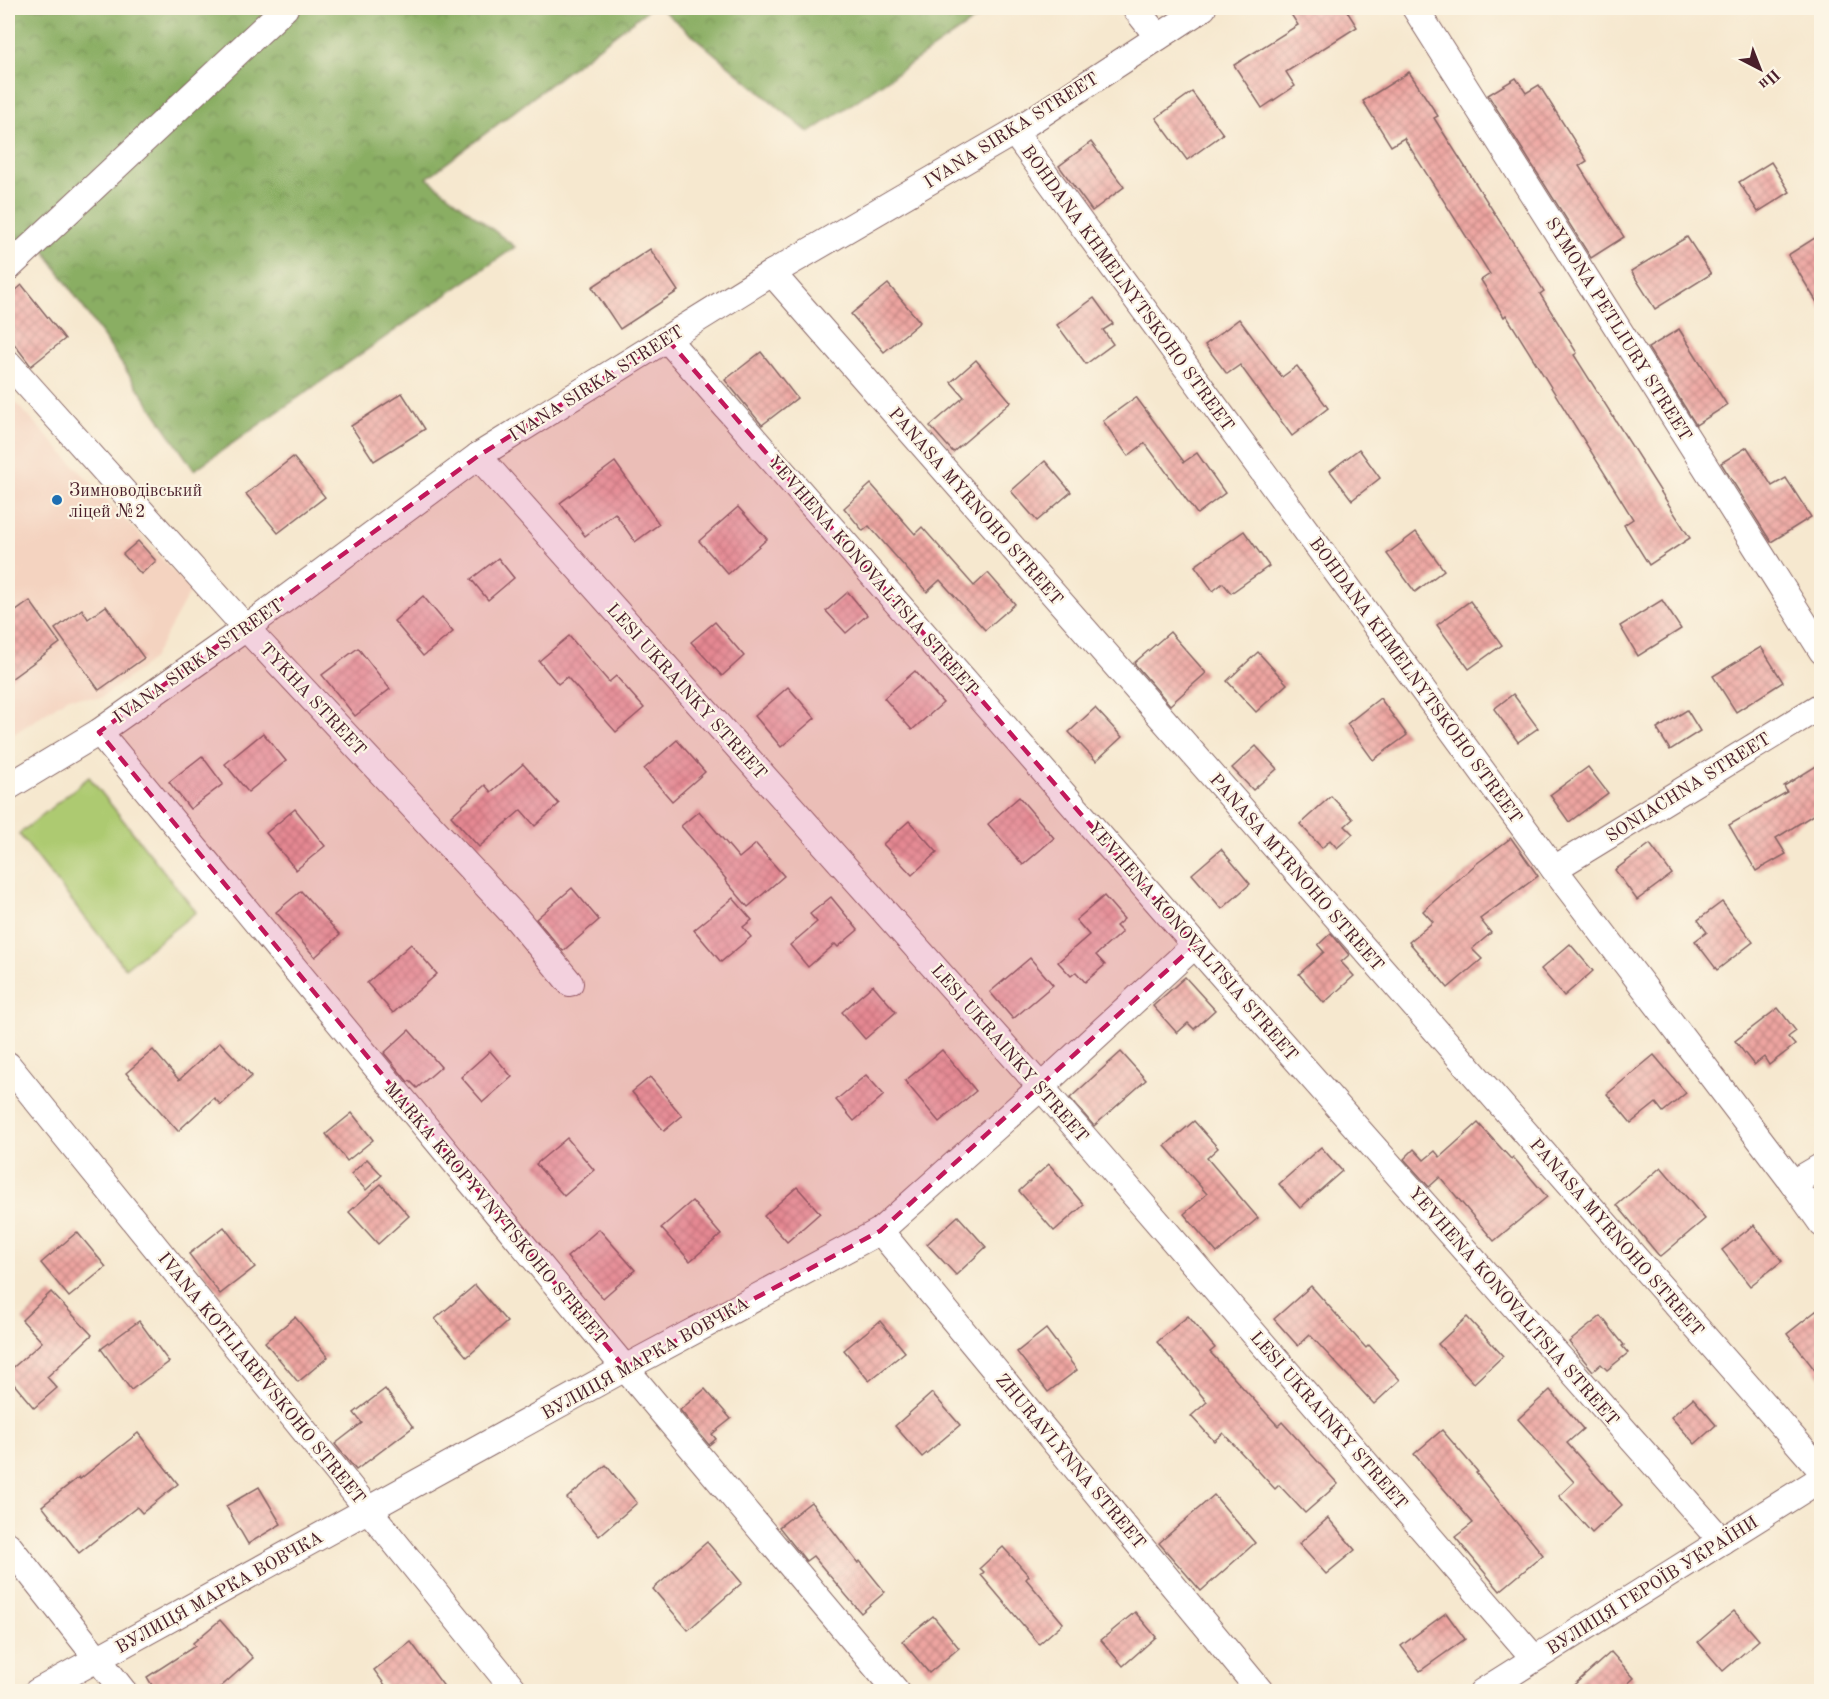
<svg xmlns="http://www.w3.org/2000/svg" width="1829" height="1699" font-family="'Old Standard TT',serif">
<defs>
<pattern id="forest-crowns" width="20" height="18" patternUnits="userSpaceOnUse" patternTransform="scale(1.5)"><rect width="20" height="18" fill="#8aae63"/><path d="M2 6a3 3 0 1 1 6 0M12 15a3 3 0 1 1 6 0" fill="none" stroke="#738d52"/></pattern>
<pattern id="building-cross-hatch" width="8" height="8" patternUnits="userSpaceOnUse" patternTransform="scale(1.5)"><rect width="8" height="8" fill="#eea5a1"/><path d="M0 0l8 8M0 8l8-8" fill="none" stroke="#c38683"/></pattern>
</defs>
<rect width="100%" height="100%" fill="#fcf5e5"/>
<filter id="ink" filterUnits="userSpaceOnUse"><feTurbulence type="fractalNoise" baseFrequency=".0167" numOctaves="2"/><feDisplacementMap in="SourceGraphic" scale="12" xChannelSelector="R" yChannelSelector="G"/><feConvolveMatrix kernelMatrix="1 2 1 2 8 2 1 2 1" color-interpolation-filters="sRGB"/></filter>
<filter id="wash" filterUnits="userSpaceOnUse"><feTurbulence type="fractalNoise" baseFrequency=".008" numOctaves="4" result="noise"/><feDisplacementMap in="SourceGraphic" scale="24" xChannelSelector="R" yChannelSelector="G"/><feGaussianBlur stdDeviation="1.35" result="paint"/><feColorMatrix in="noise" values="0 0 0 0 0 0 0 0 0 0 0 0 0 0 0 0 0 1.4 0 .05"/><feComposite in="paint" operator="in"/></filter>
<g filter="url(#wash)">
<rect width="100%" height="100%" fill="#f6e8cf"/>
<polygon fill="#f4d3c0" points="16,403 191,590 152,660 101,698 69,697 8,738 8,410"/>
<g fill="url(#forest-crowns)" stroke="#6a6647" stroke-width="1.5">
<polygon points="8,8 650,8 427,178 515,247 194,470 40,244 8,257"/>
<polygon points="660,8 992,8 809,133"/>
</g>
<polygon fill="#adca71" stroke="#7c744e" stroke-width="1.5" points="89,777 196,912 125,968 19,834"/>
<g id="blocks">
<g fill="url(#building-cross-hatch)">
<polygon points="1287,8 1345,8 1357,27 1286,72 1295,86 1262,108 1234,65 1298,25"/>
<polygon points="1409,72 1438,116 1434,118 1544,291 1540,294 1577,353 1574,355 1690,538 1649,565 1624,525 1633,519 1506,315 1504,317 1481,280 1490,274 1404,138 1391,146 1363,101"/>
<polygon points="1516,78 1526,93 1539,85 1587,161 1579,166 1624,237 1591,258 1488,95"/>
<polygon points="1192,92 1223,134 1187,160 1156,118"/>
<polygon points="1091,142 1124,187 1092,211 1059,166"/>
<polygon points="1771,162 1790,192 1758,212 1739,182"/>
<polygon points="1821,234 1821,309 1788,255"/>
<polygon points="1687,237 1711,274 1655,309 1631,271"/>
<polygon points="650,249 678,291 620,329 592,287"/>
<polygon points="888,284 920,322 884,352 851,314"/>
<polygon points="22,285 65,339 31,366 8,336 8,297"/>
<polygon points="1094,298 1113,324 1103,330 1113,344 1086,364 1057,325"/>
<polygon points="1239,319 1282,377 1297,366 1328,408 1292,436 1240,365 1227,374 1205,345"/>
<polygon points="1679,329 1727,405 1696,425 1648,348"/>
<polygon points="761,352 797,398 762,425 725,380"/>
<polygon points="976,360 1011,402 953,452 930,426 964,397 951,382"/>
<polygon points="402,393 425,429 374,461 351,426"/>
<polygon points="1136,397 1184,462 1197,453 1225,493 1197,514 1145,443 1128,456 1103,421"/>
<polygon points="1747,447 1772,486 1786,478 1811,517 1771,542 1721,463"/>
<polygon points="1359,449 1380,478 1352,500 1330,471"/>
<polygon points="293,457 325,497 278,533 246,494"/>
<polygon points="1045,461 1071,492 1037,521 1011,491"/>
<polygon points="615,462 659,524 635,542 615,513 585,536 560,503"/>
<polygon points="871,484 915,534 922,527 974,586 988,573 1015,604 985,630 940,580 927,592 869,526 863,531 844,508"/>
<polygon points="738,507 767,539 728,574 699,541"/>
<polygon points="1244,531 1269,566 1231,593 1223,583 1213,591 1195,566"/>
<polygon points="1416,532 1444,570 1415,592 1387,554"/>
<polygon points="138,541 156,561 141,574 123,554"/>
<polygon points="498,558 514,578 488,600 471,579"/>
<polygon points="848,592 867,615 846,633 826,611"/>
<polygon points="423,596 453,632 423,656 394,621"/>
<polygon points="1662,600 1681,629 1638,656 1620,626"/>
<polygon points="30,601 60,643 8,681 8,617"/>
<polygon points="1470,601 1502,645 1469,669 1437,625"/>
<polygon points="106,606 144,658 99,690 55,629 82,609 88,619"/>
<polygon points="715,622 744,656 722,676 691,642"/>
<polygon points="1170,632 1206,673 1170,705 1134,663"/>
<polygon points="569,636 609,682 616,676 644,708 616,732 567,677 558,684 539,661"/>
<polygon points="1761,647 1783,682 1736,712 1713,676"/>
<polygon points="358,648 390,689 355,716 322,675"/>
<polygon points="1258,652 1287,684 1256,712 1227,681"/>
<polygon points="915,671 943,703 912,730 884,698"/>
<polygon points="788,687 815,718 781,747 755,716"/>
<polygon points="1513,694 1538,728 1518,742 1494,709"/>
<polygon points="1380,698 1407,735 1373,760 1347,724"/>
<polygon points="1095,708 1122,737 1096,761 1069,732"/>
<polygon points="1687,710 1700,731 1670,750 1657,729"/>
<polygon points="263,733 286,761 248,792 225,764"/>
<polygon points="677,740 705,772 672,801 644,769"/>
<polygon points="1256,746 1277,769 1253,790 1232,768"/>
<polygon points="202,756 223,784 190,809 169,782"/>
<polygon points="1821,763 1821,810 1776,838 1786,854 1756,871 1729,825 1787,792 1784,786"/>
<polygon points="523,764 559,804 535,826 521,810 479,847 451,816 485,785 491,792"/>
<polygon points="1588,767 1608,793 1569,822 1550,795"/>
<polygon points="1331,796 1353,819 1345,826 1353,834 1337,848 1330,840 1322,848 1300,824"/>
<polygon points="1019,797 1054,838 1023,865 988,824"/>
<polygon points="295,809 325,846 296,870 266,833"/>
<polygon points="699,811 739,858 756,844 784,876 748,907 725,880 726,879 681,826"/>
<polygon points="909,821 937,852 912,875 883,844"/>
<polygon points="1511,838 1538,876 1480,919 1491,933 1472,949 1482,959 1448,988 1409,942 1433,922 1423,911 1476,864"/>
<polygon points="1650,844 1672,874 1637,900 1615,870"/>
<polygon points="1221,849 1250,884 1222,909 1192,874"/>
<polygon points="572,888 599,920 563,951 536,919"/>
<polygon points="301,891 340,935 315,957 276,912"/>
<polygon points="1104,896 1124,919 1116,926 1122,932 1096,955 1105,965 1085,982 1076,972 1071,976 1058,962 1089,935 1076,920"/>
<polygon points="831,897 858,930 838,947 835,944 808,967 790,945 817,922 810,914"/>
<polygon points="733,898 752,920 743,927 751,937 721,962 694,930"/>
<polygon points="1722,902 1753,942 1717,970 1695,941 1707,932 1698,920"/>
<polygon points="1331,933 1349,955 1341,962 1354,976 1324,1003 1299,974 1324,952 1318,945"/>
<polygon points="411,944 437,974 393,1013 367,983"/>
<polygon points="1570,944 1593,971 1564,996 1541,969"/>
<polygon points="1030,958 1053,985 1013,1019 990,992"/>
<polygon points="1185,977 1215,1010 1194,1029 1188,1023 1177,1033 1153,1006"/>
<polygon points="873,985 896,1012 865,1039 842,1012"/>
<polygon points="1778,1008 1796,1031 1788,1037 1795,1045 1769,1065 1764,1057 1754,1065 1735,1041"/>
<polygon points="409,1030 441,1067 417,1088 410,1081 408,1082 384,1053"/>
<polygon points="220,1042 252,1076 221,1105 214,1098 178,1131 126,1073 153,1050 179,1080"/>
<polygon points="942,1050 976,1091 939,1122 905,1081"/>
<polygon points="490,1051 512,1077 483,1102 461,1077"/>
<polygon points="1121,1052 1146,1080 1094,1126 1070,1098"/>
<polygon points="1654,1055 1686,1093 1663,1112 1656,1103 1631,1123 1607,1094"/>
<polygon points="866,1075 884,1095 854,1121 836,1100"/>
<polygon points="650,1077 682,1116 664,1131 632,1092"/>
<polygon points="352,1113 373,1140 347,1161 326,1134"/>
<polygon points="1194,1121 1218,1148 1207,1158 1258,1218 1217,1253 1184,1214 1207,1194 1165,1146"/>
<polygon points="1478,1123 1511,1159 1513,1157 1547,1197 1494,1241 1440,1177 1429,1187 1404,1159 1414,1149 1424,1160 1435,1151 1440,1157"/>
<polygon points="567,1138 594,1170 564,1196 536,1164"/>
<polygon points="1321,1147 1342,1171 1300,1208 1279,1184"/>
<polygon points="367,1159 382,1175 366,1190 351,1174"/>
<polygon points="1049,1164 1084,1205 1054,1231 1019,1191"/>
<polygon points="1661,1167 1705,1219 1660,1257 1617,1205"/>
<polygon points="381,1184 409,1216 378,1244 349,1212"/>
<polygon points="797,1187 820,1213 787,1242 764,1216"/>
<polygon points="692,1201 721,1235 690,1261 661,1228"/>
<polygon points="958,1216 986,1247 956,1275 927,1244"/>
<polygon points="1754,1225 1782,1261 1750,1286 1722,1250"/>
<polygon points="224,1227 255,1267 220,1294 189,1254"/>
<polygon points="599,1229 635,1270 603,1298 567,1257"/>
<polygon points="77,1232 106,1267 69,1297 41,1263"/>
<polygon points="475,1285 507,1322 467,1357 435,1319"/>
<polygon points="1311,1286 1366,1348 1369,1345 1400,1380 1374,1404 1310,1335 1298,1346 1274,1319"/>
<polygon points="51,1292 92,1335 47,1377 57,1388 34,1408 8,1377 8,1372 42,1342 22,1320"/>
<polygon points="1821,1307 1821,1378 1787,1334"/>
<polygon points="1188,1316 1215,1348 1210,1352 1278,1426 1282,1422 1338,1484 1305,1513 1279,1485 1275,1489 1223,1433 1214,1441 1191,1416 1207,1402 1157,1342"/>
<polygon points="1601,1316 1624,1345 1622,1346 1628,1353 1607,1370 1601,1364 1593,1371 1569,1342"/>
<polygon points="295,1317 328,1357 298,1382 265,1342"/>
<polygon points="1467,1317 1503,1356 1474,1383 1438,1344"/>
<polygon points="139,1321 169,1362 131,1390 101,1349"/>
<polygon points="880,1321 905,1352 869,1381 844,1350"/>
<polygon points="1046,1329 1077,1370 1048,1392 1017,1352"/>
<polygon points="385,1389 413,1427 356,1470 335,1444 362,1423 354,1413"/>
<polygon points="705,1389 731,1419 712,1434 716,1439 709,1445 680,1410"/>
<polygon points="1550,1390 1583,1429 1567,1443 1622,1505 1592,1533 1559,1496 1574,1482 1518,1419"/>
<polygon points="932,1393 960,1425 922,1457 895,1426"/>
<polygon points="1693,1398 1716,1425 1695,1444 1671,1417"/>
<polygon points="1442,1430 1478,1472 1476,1473 1543,1555 1500,1591 1455,1537 1473,1523 1414,1454"/>
<polygon points="138,1433 178,1484 142,1513 137,1507 79,1553 42,1506 79,1477 80,1479"/>
<polygon points="606,1465 637,1503 599,1536 567,1498"/>
<polygon points="259,1487 281,1524 248,1544 226,1506"/>
<polygon points="1214,1495 1255,1543 1201,1591 1159,1543"/>
<polygon points="811,1502 858,1563 860,1561 885,1592 861,1613 813,1556 806,1561 779,1527"/>
<polygon points="1328,1518 1355,1550 1326,1574 1299,1544"/>
<polygon points="707,1542 742,1583 688,1630 653,1589"/>
<polygon points="1003,1547 1029,1576 1026,1579 1063,1623 1039,1644 981,1575 984,1572 980,1568"/>
<polygon points="1734,1611 1759,1640 1723,1671 1698,1642"/>
<polygon points="1135,1612 1156,1637 1123,1666 1101,1640"/>
<polygon points="1446,1613 1465,1639 1420,1671 1401,1646"/>
<polygon points="933,1616 959,1648 929,1673 902,1641"/>
<polygon points="220,1620 253,1658 215,1692 156,1692 147,1677 195,1646 193,1643"/>
<polygon points="411,1642 448,1692 390,1692 374,1670"/>
<polygon points="1611,1652 1634,1678 1619,1692 1566,1692"/>
</g>
</g>
</g>
<g filter="url(#ink)">
<use href="#blocks" fill-opacity="0" stroke="#866564" stroke-width="1.5"/>
<g fill="none" stroke-linecap="round" stroke-linejoin="round">
<g stroke="#866564" stroke-width="28">
<g id="minor">
<polyline points="1135,8 1158,37"/>
<polyline points="1415,8 1822,651"/>
<polyline points="1014,132 1554,869 1793,1183 1822,1224"/>
<polyline points="8,268 285,8"/>
<polyline points="772,273 1822,1471"/>
<polyline points="667,339 1195,945 1722,1541"/>
<polyline points="8,363 246,628 512,913 570,983"/>
<polyline points="478,456 1041,1087 1534,1658"/>
<polyline points="99,732 625,1368 897,1692"/>
<polyline points="8,787 99,732 246,628 478,456 772,273 1014,132 1203,8"/>
<polyline points="1554,869 1822,705"/>
<polyline points="8,1065 516,1692"/>
<polyline points="1793,1183 1822,1166"/>
<polyline points="880,1231 1261,1692"/>
<polyline points="8,1545 124,1692"/>
<polyline points="37,1692 625,1368 880,1231 1041,1087 1195,945"/>
<polyline points="1482,1692 1822,1478"/>
</g>
</g>
<use href="#minor" stroke="#fff" stroke-width="26"/>
</g>
</g>
<path fill="#c2185b" fill-opacity="0.2" stroke="#c2185b" stroke-width="4.5" stroke-dasharray="12 8" stroke-linejoin="round" d="M667,339L1195,945L880,1231L625,1368L99,732L478,456Z"/>
<circle fill="#1f6fb2" stroke="#fcf5e5" stroke-width="2" cx="57" cy="500" r="6"/>
<g text-anchor="middle" stroke-width="4.5" stroke-linejoin="round" paint-order="stroke">
<g font-size="18" fill="#4a1f2b" stroke="#fcf5e5">
<text transform="translate(1011 130) rotate(-32)" y="6">IVANA SIRKA STREET</text>
<text transform="translate(1128 288) rotate(54)" y="6">BOHDANA KHMELNYTSKOHO STREET</text>
<text transform="translate(1619 329) rotate(58)" y="6">SYMONA PETLIURY STREET</text>
<text transform="translate(596 383) rotate(-32)" y="6">IVANA SIRKA STREET</text>
<text transform="translate(976 506) rotate(49)" y="6">PANASA MYRNOHO STREET</text>
<text transform="translate(873 575) rotate(49)" y="6">YEVHENA KONOVALTSIA STREET</text>
<text transform="translate(198 661) rotate(-35)" y="6">IVANA SIRKA STREET</text>
<text transform="translate(1416 680) rotate(54)" y="6">BOHDANA KHMELNYTSKOHO STREET</text>
<text transform="translate(687 691) rotate(48)" y="6">LESI UKRAINKY STREET</text>
<text transform="translate(313 699) rotate(47)" y="6">TYKHA STREET</text>
<text transform="translate(1688 787) rotate(-32)" y="6">SONIACHNA STREET</text>
<text transform="translate(1297 872) rotate(49)" y="6">PANASA MYRNOHO STREET</text>
<text transform="translate(1193 941) rotate(49)" y="6">YEVHENA KONOVALTSIA STREET</text>
<text transform="translate(1010 1053) rotate(49)" y="6">LESI UKRAINKY STREET</text>
<text transform="translate(496 1213) rotate(50)" y="6">MARKA KROPYVNYTSKOHO STREET</text>
<text transform="translate(1617 1237) rotate(49)" y="6">PANASA MYRNOHO STREET</text>
<text transform="translate(1514 1306) rotate(49)" y="6">YEVHENA KONOVALTSIA STREET</text>
<text transform="translate(645 1358) rotate(-29)" y="6">ВУЛИЦЯ МАРКА ВОВЧКА</text>
<text transform="translate(262 1378) rotate(51)" y="6">IVANA KOTLIAREVSKOHO STREET</text>
<text transform="translate(1329 1420) rotate(49)" y="6">LESI UKRAINKY STREET</text>
<text transform="translate(1071 1461) rotate(50)" y="6">ZHURAVLYNNA STREET</text>
<text transform="translate(1652 1585) rotate(-32)" y="6">ВУЛИЦЯ ГЕРОЇВ УКРАЇНИ</text>
<text transform="translate(219 1592) rotate(-29)" y="6">ВУЛИЦЯ МАРКА ВОВЧКА</text>
</g>
<g font-size="18" fill="#4a1f2b" stroke="#fcf5e5" text-anchor="start">
<text x="69" y="496">Зимноводівський<tspan x="69" dy="21">ліцей №2</tspan></text>
</g>
</g>
<rect width="1829" height="1699" fill="none" stroke="#fcf5e5" stroke-width="30"/>
<g transform="translate(1760 69) rotate(138)" stroke="#fcf5e5" stroke-width="4.5" paint-order="stroke">
<path d="M0-4.5L10 22L0 15L-10 22Z" fill="#4a1f2b"/>
<text y="-9" font-size="16" font-weight="bold" text-anchor="middle" fill="#4a1f2b">Пн</text>
</g>
</svg>
